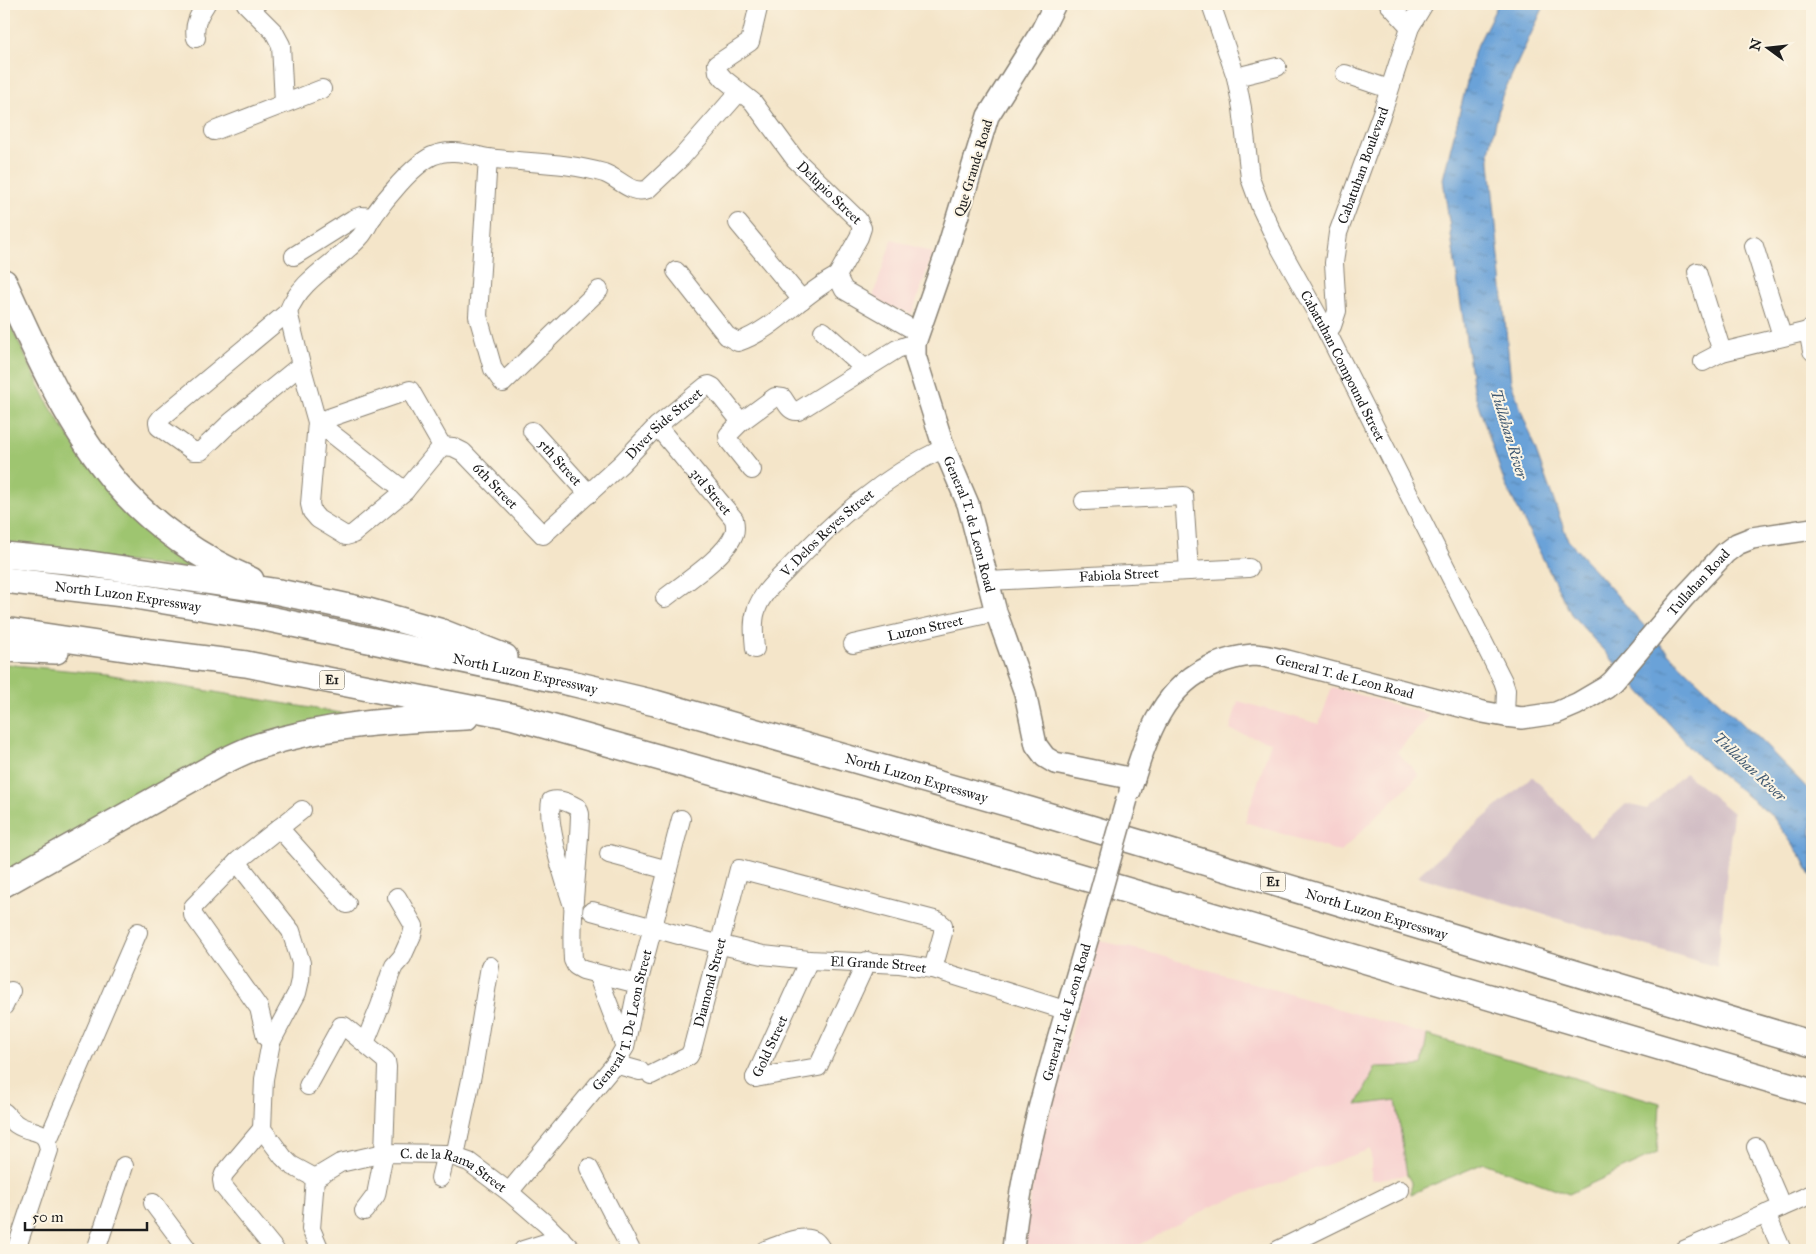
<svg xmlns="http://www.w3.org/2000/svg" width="1816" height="1254" font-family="'IM FELL Great Primer',serif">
<defs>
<pattern id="water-ripples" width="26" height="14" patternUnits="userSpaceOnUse" patternTransform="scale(1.25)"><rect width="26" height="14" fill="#6aa2d8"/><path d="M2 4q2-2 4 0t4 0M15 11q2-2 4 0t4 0" fill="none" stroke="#5683ae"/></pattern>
</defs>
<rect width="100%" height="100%" fill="#fcf5e5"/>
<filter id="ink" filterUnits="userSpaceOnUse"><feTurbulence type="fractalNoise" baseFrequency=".02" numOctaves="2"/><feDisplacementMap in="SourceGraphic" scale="10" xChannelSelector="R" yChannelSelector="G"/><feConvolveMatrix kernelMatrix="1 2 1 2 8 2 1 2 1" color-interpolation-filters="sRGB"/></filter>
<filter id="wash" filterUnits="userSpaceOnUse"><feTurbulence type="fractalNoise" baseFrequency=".0096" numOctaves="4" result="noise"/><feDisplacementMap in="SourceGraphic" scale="20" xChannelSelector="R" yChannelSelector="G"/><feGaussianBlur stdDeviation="1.12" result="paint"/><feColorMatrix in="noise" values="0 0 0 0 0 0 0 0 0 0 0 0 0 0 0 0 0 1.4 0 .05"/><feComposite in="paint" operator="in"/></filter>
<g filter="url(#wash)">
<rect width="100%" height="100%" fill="#f4e5c9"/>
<g fill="#f7d0cf">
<polygon points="892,239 933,253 912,314 872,300"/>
<polygon points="1332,687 1430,715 1397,752 1419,775 1340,852 1245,822 1271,742 1230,730 1238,701 1319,724"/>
<polygon points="1097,940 1148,952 1427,1035 1422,1066 1377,1067 1357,1105 1396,1100 1407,1175 1371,1180 1371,1149 1217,1204 1130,1250 1024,1250 1027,1214 1039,1152"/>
</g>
<polygon fill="#d2bec5" points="1685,773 1733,813 1717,967 1417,876 1532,776 1590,837 1626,804 1647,809"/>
<g fill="#9ec56f" stroke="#5d7046">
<polygon points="4,312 49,405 70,439 208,571 4,547 4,427 8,402 7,382 4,364"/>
<polygon points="4,664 106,674 365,717 329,722 4,875"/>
<polygon points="1427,1035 1660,1103 1657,1153 1569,1194 1484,1163 1411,1194 1411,1182 1407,1175 1396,1100 1357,1105 1376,1067 1422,1066"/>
</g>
<polygon fill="url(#water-ripples)" stroke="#435f7a" points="1498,4 1545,4 1502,96 1489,152 1511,382 1568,540 1670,655 1764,744 1812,793 1812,877 1803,859 1773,817 1698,756 1571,614 1505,484 1473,389 1443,179 1475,50"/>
</g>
<g filter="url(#ink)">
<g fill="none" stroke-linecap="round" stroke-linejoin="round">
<g stroke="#888072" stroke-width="20">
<g id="minor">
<polyline points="246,4 274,32 281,45 284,103"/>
<path id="s1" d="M759,4L750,42L717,64L718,72L724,79L753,102L795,159L858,220L862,228L859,237L837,276L844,290L919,333"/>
<path id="s2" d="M1211,4L1236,77L1242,108L1250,178L1261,208L1278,244L1327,332L1503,681L1506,690L1505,716"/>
<polyline points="1389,4 1410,27"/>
<path d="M196,38C193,25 199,15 206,4"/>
<polyline points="1345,74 1389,89"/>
<polyline points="1236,77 1277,67"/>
<polyline points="214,131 322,89"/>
<polyline points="488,158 478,316 493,369 503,383 599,290"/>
<polyline points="738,223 802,300"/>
<polyline points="1754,246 1782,336"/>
<polyline points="294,256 353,219 361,216 373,217"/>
<path d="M676,271L727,336L738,342C774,330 803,293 837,276"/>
<polyline points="1697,272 1722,352"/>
<polyline points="288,312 301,365 317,422 310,504 312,512 318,519 346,536 353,534 405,491 442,446"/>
<polyline points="1808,330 1812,351"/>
<polyline points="823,331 865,369"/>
<path id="s3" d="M1327,332L1332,326L1337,311L1334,263L1338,233L1383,110L1410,27L1424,4"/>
<polyline points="1703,362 1722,352 1812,330"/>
<path d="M301,365L231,422L201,451H193L159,427L158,422L161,418L288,312C301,278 337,263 360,237C365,232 368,224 372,218C385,199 412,166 432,156C437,154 446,152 451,152C463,151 476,156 488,158C526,163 567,162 604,173C619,178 632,196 648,189L681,158L739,92"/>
<polyline points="317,422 410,390 442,446"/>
<polyline points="317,422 405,491"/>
<path id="s4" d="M657,426L734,519C735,524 736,529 734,534C726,556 684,583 665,598"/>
<path id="s5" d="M532,431L589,494"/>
<path id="s6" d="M442,446L453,447L463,452L543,535L621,464L657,426L706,386L709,385L713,387L741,422"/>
<path d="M752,470L729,441L728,435L741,422L775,397L783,398C787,404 790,412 798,411L897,349L915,343"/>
<polyline points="1084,501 1184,496 1189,571"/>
<path id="s7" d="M988,581L1249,568"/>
<path id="s8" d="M853,644L996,612"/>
<path id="s9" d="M755,649C754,636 752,623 756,611C761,594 776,581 788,569C834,520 883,477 944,448"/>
<polyline points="279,828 347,904"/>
<polyline points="609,854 668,870"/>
<polyline points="237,862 291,931 301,963 300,980 297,993 271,1042 264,1079 262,1129 283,1157 291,1165 315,1178"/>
<path d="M573,906C565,881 546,826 551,801C560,798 570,803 578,808L580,814C579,863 570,911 573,960L576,966L583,970L638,984"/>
<polyline points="592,911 679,935"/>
<path id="s10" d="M685,936L763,955L809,960L900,964L933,969L1068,1011"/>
<polyline points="597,974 625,1047"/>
<polyline points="4,1006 11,991"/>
<polyline points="271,1042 266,1037 259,1008 193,915 193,907 239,860 302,810"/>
<polyline points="365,1043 380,1006 390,975 394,966 402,957 412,935 414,926 397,897"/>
<polyline points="615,1064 640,1071"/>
<path id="s11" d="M651,1075L689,1056L692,1050L739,869L938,921L943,925V933L933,969"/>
<polyline points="755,1078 818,1067 867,961"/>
<path id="s12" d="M755,1078L809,960"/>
<polyline points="308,1086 341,1026 344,1026 386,1061 387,1067 384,1153 376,1195 364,1211"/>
<path d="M4,1112C8,1116 12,1121 16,1124C32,1135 46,1126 49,1150L16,1250"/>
<polyline points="262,1129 224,1174 222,1180 223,1186 275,1250"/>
<polyline points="48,1140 138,932"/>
<polyline points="1756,1147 1782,1207"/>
<polyline points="455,1156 473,1070 490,966"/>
<polyline points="589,1168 631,1250"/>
<path id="s13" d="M315,1178L340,1163L384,1153L446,1154L469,1162L509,1192L546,1224L572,1250"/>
<polyline points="315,1178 311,1229 320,1250"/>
<polyline points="440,1178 446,1154"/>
<path id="s14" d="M509,1192L615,1064L625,1047L638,984L681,819"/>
<polyline points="153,1203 188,1250"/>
<polyline points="1766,1214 1782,1250"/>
<polyline points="96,1250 124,1166"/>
<polyline points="523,1250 561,1238"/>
<path d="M765,1250C779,1246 802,1233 815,1241C818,1243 820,1247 822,1250"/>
<polyline points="1278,1250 1400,1190"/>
<polyline points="1684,1250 1812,1194"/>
</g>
</g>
<g stroke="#888072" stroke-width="24">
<g id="major">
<path id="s15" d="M1055,4L1042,30L988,116L946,254L915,343V356L944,448L968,504L996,612L1025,693L1036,745L1045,757L1055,763L1134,779"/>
<path id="s16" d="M1130,791C1146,740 1161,685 1216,664C1228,659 1240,656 1253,655C1264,655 1276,659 1287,661L1483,712L1505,716L1522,718L1556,713L1577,704L1606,687L1613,681L1684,597L1725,553L1737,544L1752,538L1812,529"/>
<path id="s17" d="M1013,1250C1023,1144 1059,1039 1088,937"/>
</g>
</g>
<g stroke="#888072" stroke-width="28">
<g id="highway">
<path d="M4,282C36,352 67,425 117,484C152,525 201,559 251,580"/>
<polyline points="4,555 77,562 279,592 368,611 439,631 505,657"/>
<path id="s18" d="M4,580L123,594L260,617L571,683L655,703L1030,810L1812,1044"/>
<polyline points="4,630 151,652 246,664 511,716 1010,856 1812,1092"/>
<polyline points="4,649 56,651"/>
<path d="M4,884L220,763C233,757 246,750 259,746C327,724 395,720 466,717"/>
</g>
</g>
<use href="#minor" stroke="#fff" stroke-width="18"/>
<use href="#major" stroke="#fff" stroke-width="21"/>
<use href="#highway" stroke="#fff" stroke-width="25"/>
<g stroke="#888072" stroke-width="24" stroke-linecap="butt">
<polyline id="major-bridge" points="1088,937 1127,799"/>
</g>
<use href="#major-bridge" stroke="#fff" stroke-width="21"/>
</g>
</g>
<g text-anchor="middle" stroke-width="4" stroke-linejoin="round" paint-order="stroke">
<g fill="#fcf5e5" stroke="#5f5d58" stroke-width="1">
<rect x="319.5" y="670.5" width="25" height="19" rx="4"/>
<rect x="1260.5" y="872.5" width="25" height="19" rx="4"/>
</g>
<g font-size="12" font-weight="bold" fill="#1c1c1c">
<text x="332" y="684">E1</text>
<text x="1273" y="886">E1</text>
</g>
<g font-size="14" fill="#1c1c1c" stroke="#fcf5e5">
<text dy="5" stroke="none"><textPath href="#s3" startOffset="174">Cabatuhan Boulevard</textPath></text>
<text transform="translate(973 168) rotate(-73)" y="5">Que Grande Road</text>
<text dy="5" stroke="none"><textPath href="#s1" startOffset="252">Delupio Street</textPath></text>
<text dy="5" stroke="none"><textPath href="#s2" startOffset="389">Cabatuhan Compound Street</textPath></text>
<text dy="5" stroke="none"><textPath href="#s6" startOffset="302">Diver Side Street</textPath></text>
<text dy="5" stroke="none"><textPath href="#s5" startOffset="42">5th Street</textPath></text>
<text dy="5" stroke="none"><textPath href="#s6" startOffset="69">6th Street</textPath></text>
<text dy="5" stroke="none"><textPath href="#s4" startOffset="85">3rd Street</textPath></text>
<text dy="5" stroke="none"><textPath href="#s15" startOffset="559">General T. de Leon Road</textPath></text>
<text dy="5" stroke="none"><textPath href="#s9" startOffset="145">V. Delos Reyes Street</textPath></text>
<text dy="5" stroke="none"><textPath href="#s7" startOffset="131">Fabiola Street</textPath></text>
<text dy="5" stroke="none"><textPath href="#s16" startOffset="705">Tullahan Road</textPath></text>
<text dy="5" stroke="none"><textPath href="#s18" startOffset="125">North Luzon Expressway</textPath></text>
<text dy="5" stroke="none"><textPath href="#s8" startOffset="74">Luzon Street</textPath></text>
<text dy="5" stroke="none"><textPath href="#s18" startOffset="530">North Luzon Expressway</textPath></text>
<text dy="5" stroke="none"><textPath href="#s16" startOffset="292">General T. de Leon Road</textPath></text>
<text dy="5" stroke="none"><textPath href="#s18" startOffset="935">North Luzon Expressway</textPath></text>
<text dy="5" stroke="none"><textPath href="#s18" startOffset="1415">North Luzon Expressway</textPath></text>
<text dy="5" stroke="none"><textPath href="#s10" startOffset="196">El Grande Street</textPath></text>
<text dy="5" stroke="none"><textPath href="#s11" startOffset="119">Diamond Street</textPath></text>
<text dy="5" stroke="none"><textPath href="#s17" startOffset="244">General T. de Leon Road</textPath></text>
<text dy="5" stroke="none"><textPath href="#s14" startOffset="210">General T. De Leon Street</textPath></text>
<text dy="5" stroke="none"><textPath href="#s12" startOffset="35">Gold Street</textPath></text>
<text dy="5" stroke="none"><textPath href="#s13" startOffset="148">C. de la Rama Street</textPath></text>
</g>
<g font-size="15" font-style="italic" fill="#3f5871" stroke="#fcf5e5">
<text transform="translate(1509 434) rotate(73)" y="5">Tullahan River</text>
<text transform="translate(1750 767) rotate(43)" y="5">Tullahan River</text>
</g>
</g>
<rect width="1816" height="1254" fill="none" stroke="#fcf5e5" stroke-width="20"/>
<g transform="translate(1768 48) rotate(285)" stroke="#fcf5e5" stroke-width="4" paint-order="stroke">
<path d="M0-4L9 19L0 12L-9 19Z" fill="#1c1c1c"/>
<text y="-8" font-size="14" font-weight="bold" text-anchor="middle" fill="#1c1c1c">N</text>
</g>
<path d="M25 1222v8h122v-8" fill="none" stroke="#1c1c1c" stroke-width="2.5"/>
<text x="32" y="1222" font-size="15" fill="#1c1c1c" stroke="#fcf5e5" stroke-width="4" paint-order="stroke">50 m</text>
</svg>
